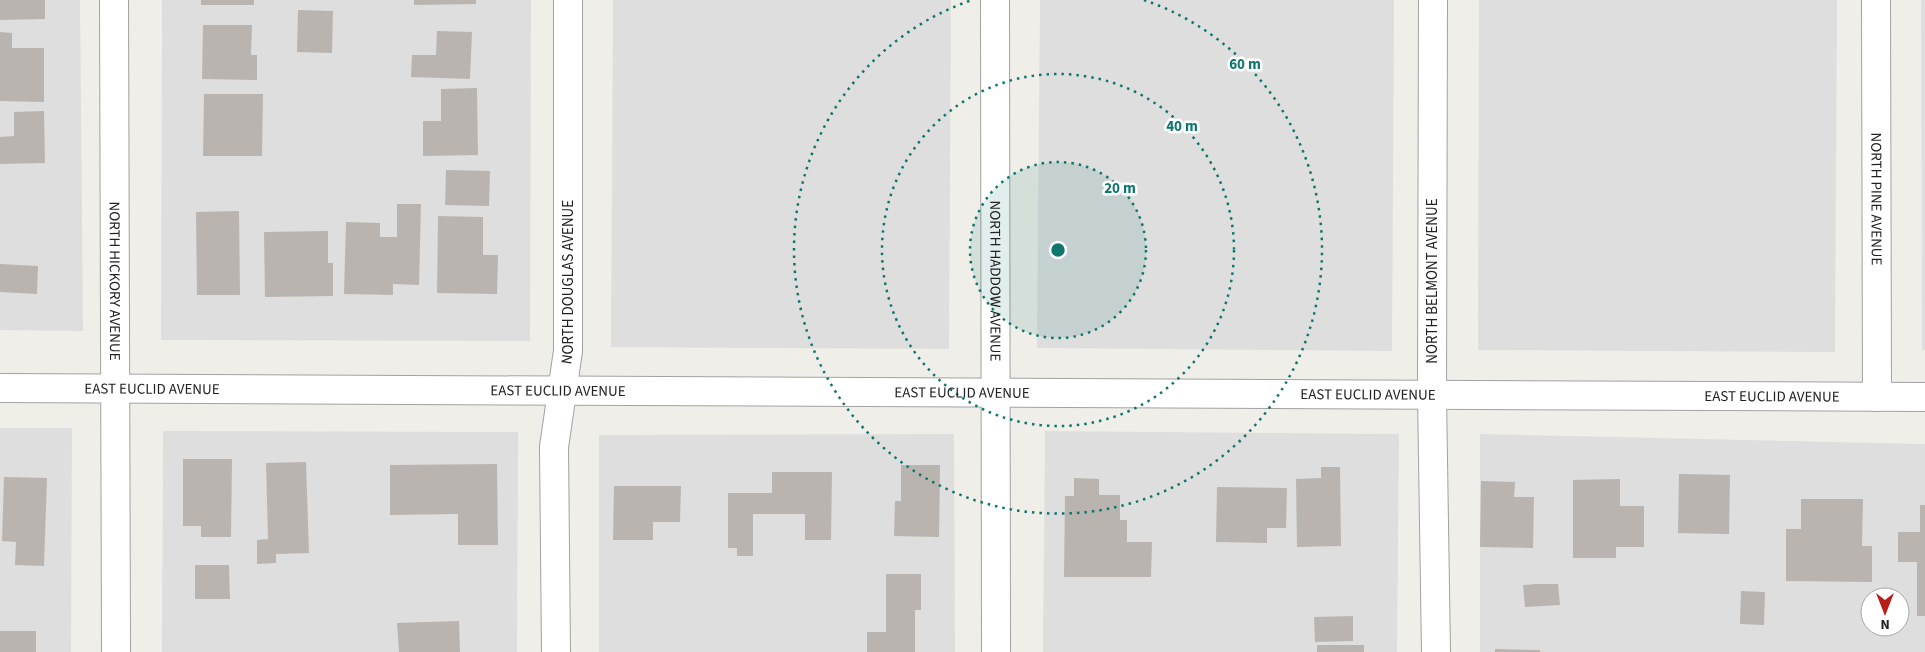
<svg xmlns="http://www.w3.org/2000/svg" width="1925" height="652" font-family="'Source Sans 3',sans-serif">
<rect width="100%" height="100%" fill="#f0eee9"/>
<g fill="#dfdede" fill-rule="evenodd">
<polygon points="0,0 80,0 83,331 0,330"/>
<polygon points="162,0 531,0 530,341 161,340"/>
<polygon points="613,0 951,0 949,349 611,347"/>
<polygon points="1040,0 1394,0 1392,351 1037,348"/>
<polygon points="1479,0 1837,0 1835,352 1478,350"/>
<polygon points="1921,0 1925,0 1925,350 1922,350"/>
<polygon points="0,428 72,428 71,652 0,652"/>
<polygon points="163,431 518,432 517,652 162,652"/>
<polygon points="1045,431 1399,434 1397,652 1043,652"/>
<polygon points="954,434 955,652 599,652 599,435"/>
<path d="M1480,434L1925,444V652H1480ZM1870,597H1900V627H1870Z"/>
</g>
<g fill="#b9b4af">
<polygon points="0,0 45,0 45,19 0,20"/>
<rect x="201" y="0" width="53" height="5"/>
<polygon points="414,0 476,0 476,4 414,5"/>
<polygon points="298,10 333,11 332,53 297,52"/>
<polygon points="203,25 252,25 251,55 257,55 257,80 202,79"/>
<polygon points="437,31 472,32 470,79 411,77 412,55 436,55"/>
<polygon points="0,32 12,33 12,48 44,48 44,102 0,101"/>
<polygon points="477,88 478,155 423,156 423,121 441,121 441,89"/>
<polygon points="204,94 263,94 262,156 203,156"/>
<polygon points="44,111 45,163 0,164 0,137 14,136 14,112"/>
<polygon points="446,170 490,171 489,206 445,205"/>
<polygon points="397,204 421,204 419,285 393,284 393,295 344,294 346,222 380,223 380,237 397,237"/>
<polygon points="239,211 240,295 197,295 196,212"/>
<polygon points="438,216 483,217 483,255 498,255 497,294 437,293"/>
<polygon points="328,231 328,263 333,263 333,296 265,297 264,232"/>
<polygon points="0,264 38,266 37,294 0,292"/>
<polygon points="183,459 232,459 231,537 201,537 201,526 183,526"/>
<polygon points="306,462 309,553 276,554 276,563 257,564 257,540 268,539 266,463"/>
<polygon points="497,464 498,545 458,545 458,514 390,515 390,465"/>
<polygon points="901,465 940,465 939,537 894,536 895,501 901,501"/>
<polygon points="1321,467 1340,467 1341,546 1297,547 1296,479 1321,478"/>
<polygon points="772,472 832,472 831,540 805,540 805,514 753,514 753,556 737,556 737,548 728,548 728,493 772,493"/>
<polygon points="1679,474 1730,475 1729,534 1678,533"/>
<polygon points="4,477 47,478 44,566 15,565 16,542 2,541"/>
<polygon points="1074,478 1099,479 1099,495 1120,495 1120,520 1127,520 1127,542 1152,542 1151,577 1064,577 1065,496 1074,496"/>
<polygon points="1620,479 1620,506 1644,506 1644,547 1616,547 1616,558 1573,558 1573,480"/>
<polygon points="1481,481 1515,482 1514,497 1534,497 1533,548 1480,547"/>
<polygon points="614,486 681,486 680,522 653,522 653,540 613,540"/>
<polygon points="1217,487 1287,488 1286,528 1267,528 1267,543 1216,542"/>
<polygon points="1801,499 1863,499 1862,546 1872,546 1872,582 1786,581 1786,529 1801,529"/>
<polygon points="1920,505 1925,505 1925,616 1917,616 1917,562 1898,562 1898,532 1920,532"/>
<polygon points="195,565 229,565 230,599 195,599"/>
<polygon points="886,574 921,574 921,610 915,610 915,652 867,652 867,632 886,632"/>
<polygon points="1535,584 1558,584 1560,605 1525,607 1523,585"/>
<polygon points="1741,591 1765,592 1764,625 1740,624"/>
<polygon points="1353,616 1353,641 1315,642 1314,617"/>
<polygon points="459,621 460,652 399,652 397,623"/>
<rect x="0" y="631" width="36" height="21"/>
<rect x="1317" y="645" width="47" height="7"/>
<polygon points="1495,649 1540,650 1540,652 1495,652"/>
</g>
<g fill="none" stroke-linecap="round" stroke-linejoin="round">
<g stroke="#a2a2a2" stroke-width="30">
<g id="minor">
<path id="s1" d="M114,0L116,652"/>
<path id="s2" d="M995,0L996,652"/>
<polyline points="1433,0 1432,395 1436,652"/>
<path id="s3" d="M1876,0L1877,397"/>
<path id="s4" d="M556,652L554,447L568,351V0"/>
</g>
</g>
<g stroke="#a2a2a2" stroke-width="30">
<g id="tertiary">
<path id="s5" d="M0,388L1925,397"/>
</g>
</g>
<use href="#minor" stroke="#fff" stroke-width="28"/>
<use href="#tertiary" stroke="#fff" stroke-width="28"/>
</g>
<circle cx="1058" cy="250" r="88" fill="#0f766e" fill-opacity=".12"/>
<g fill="none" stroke="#0f766e" stroke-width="2.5" stroke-dasharray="2.5 5">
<circle cx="1058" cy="250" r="88"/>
<circle cx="1058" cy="250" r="176"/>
<path d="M1144 0A264 264 0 1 1 972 0"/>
</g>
<g text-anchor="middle" stroke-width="5" stroke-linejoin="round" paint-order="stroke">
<g font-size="15" fill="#212121" stroke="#fff">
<text dy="5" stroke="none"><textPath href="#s3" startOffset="199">NORTH PINE AVENUE</textPath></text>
<text dy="5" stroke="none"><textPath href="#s1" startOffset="281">NORTH HICKORY AVENUE</textPath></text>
<text dy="5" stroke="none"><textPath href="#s4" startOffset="371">NORTH DOUGLAS AVENUE</textPath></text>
<text dy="5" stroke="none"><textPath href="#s2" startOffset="281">NORTH HADDOW AVENUE</textPath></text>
<text transform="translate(1432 281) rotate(-90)" y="5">NORTH BELMONT AVENUE</text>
<text dy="5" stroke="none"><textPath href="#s5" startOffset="152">EAST EUCLID AVENUE</textPath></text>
<text dy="5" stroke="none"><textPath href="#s5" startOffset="558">EAST EUCLID AVENUE</textPath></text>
<text dy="5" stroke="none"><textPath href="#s5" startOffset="962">EAST EUCLID AVENUE</textPath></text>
<text dy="5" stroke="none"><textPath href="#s5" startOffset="1368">EAST EUCLID AVENUE</textPath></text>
<text dy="5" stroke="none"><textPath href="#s5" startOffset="1772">EAST EUCLID AVENUE</textPath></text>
</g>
</g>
<circle cx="1058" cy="250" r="8" fill="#0f766e" stroke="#fff" stroke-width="2.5"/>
<g font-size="15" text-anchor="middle" font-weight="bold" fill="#0f766e" stroke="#fff" stroke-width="5" stroke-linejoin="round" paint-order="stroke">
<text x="1245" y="69">60 m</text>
<text x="1182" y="131">40 m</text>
<text x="1120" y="193">20 m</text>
</g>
<g transform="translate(1885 612) rotate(180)"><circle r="24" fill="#ffffff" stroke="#a6a6a6"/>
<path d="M0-4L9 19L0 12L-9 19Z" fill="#b91d19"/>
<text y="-8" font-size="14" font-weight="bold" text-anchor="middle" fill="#212121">N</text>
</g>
</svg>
